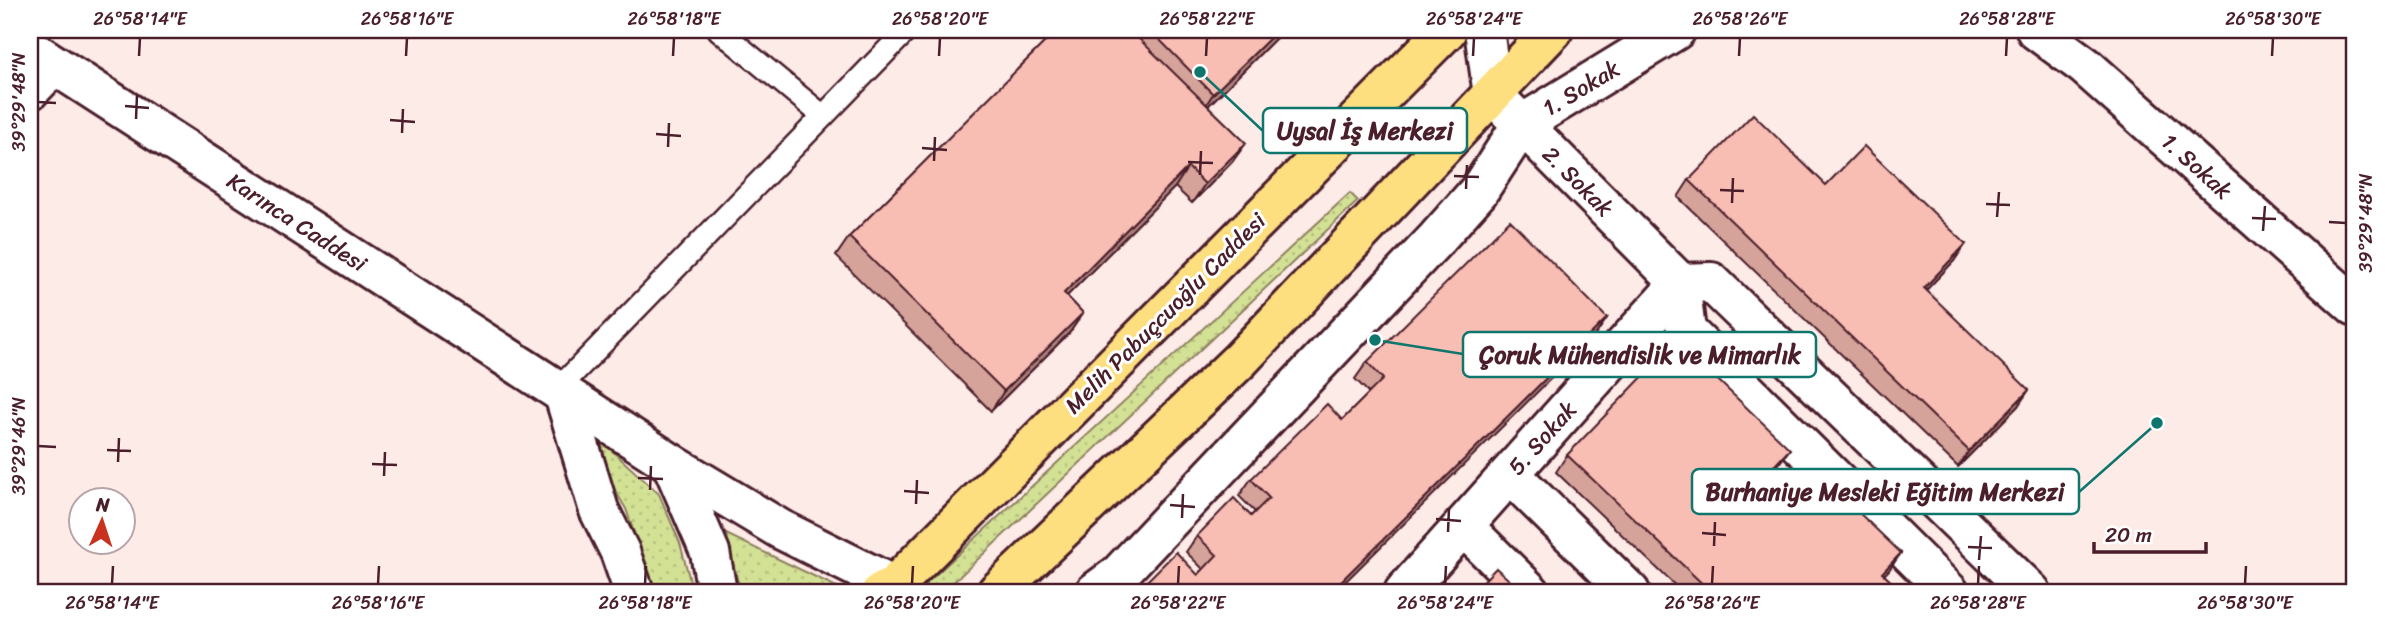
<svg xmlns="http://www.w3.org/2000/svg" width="2385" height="622" font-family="Sriracha,sans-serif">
<defs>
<pattern id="grass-dots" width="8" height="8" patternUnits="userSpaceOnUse" patternTransform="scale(1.75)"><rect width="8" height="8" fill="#d2e194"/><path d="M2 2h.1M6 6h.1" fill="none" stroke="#b6c180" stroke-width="1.8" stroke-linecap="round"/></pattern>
</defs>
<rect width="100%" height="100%" fill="#fdebe8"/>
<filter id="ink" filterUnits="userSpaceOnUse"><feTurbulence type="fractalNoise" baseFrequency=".0143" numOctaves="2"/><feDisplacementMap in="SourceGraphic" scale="14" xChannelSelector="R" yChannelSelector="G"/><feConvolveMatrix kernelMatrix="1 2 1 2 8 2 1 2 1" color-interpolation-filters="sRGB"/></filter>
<g filter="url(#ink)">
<g fill="url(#grass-dots)" stroke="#8e8060" stroke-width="2">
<polygon points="1350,193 1358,201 943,592 917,592"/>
<polygon points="583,424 659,494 680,543 693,592 654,592 626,509 579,429"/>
<polygon points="724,533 845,591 741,592"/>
</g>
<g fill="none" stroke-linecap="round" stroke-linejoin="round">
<g stroke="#4a1f2b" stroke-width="26">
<g id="service">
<polyline points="719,30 823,116"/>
<polyline points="557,390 907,30"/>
</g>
</g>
<g stroke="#4a1f2b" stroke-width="44">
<g id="minor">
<polyline points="1484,30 1493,95 1680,283 1686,331 1949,592"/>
<polyline points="30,90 54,65"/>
<polyline points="1680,283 1711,282 2031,592"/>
<polyline points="1510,474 1630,592"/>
<polyline points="1463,526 1530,592"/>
<polyline points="1095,592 1118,575 1437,238 1478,192 1522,124"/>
<polyline points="1404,592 1680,283"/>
</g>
</g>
<g stroke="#4a1f2b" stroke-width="44">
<g id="tertiary">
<polyline points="2036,30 2085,66 2355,306"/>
<polyline points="30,49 672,464 780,529 894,586"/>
<polyline points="1522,124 1676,30"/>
<polyline points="564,395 599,510 620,552 634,592"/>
<polyline points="672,464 710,552 717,592"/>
</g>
</g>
<g stroke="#4a1f2b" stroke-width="44">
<g id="primary">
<polyline points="881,592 894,586 1447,30"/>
<polyline points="997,592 1240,360 1553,30"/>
</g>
</g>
<use href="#service" stroke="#fff" stroke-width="21"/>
<use href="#minor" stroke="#fff" stroke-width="38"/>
<use href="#tertiary" stroke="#fff" stroke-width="38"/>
<use href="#primary" stroke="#fddf80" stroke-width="38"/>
</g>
<g fill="#d5a39a" stroke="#4a1f2b" stroke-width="2">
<polygon points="1057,30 1284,30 1208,106 1246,143 1232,162 1192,203 1175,187 1067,296 1083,313 1070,332 991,411 836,256 849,237"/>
<polygon points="1689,180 1826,185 1954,261 1926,290 2018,406 1958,467 1678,197"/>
<polygon points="1607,318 1596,334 1198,575 1203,569 1186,552 1197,536 1251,516 1255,512 1239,496 1251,479 1342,420 1369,393 1355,379 1367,362"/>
<polygon points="1567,455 1778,465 1775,469 1809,501 1901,553 1884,575 1902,592 1682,592 1556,472"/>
</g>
<g fill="#ae847d" stroke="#4a1f2b" stroke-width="2">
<polygon points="1278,30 1284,30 1200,114 1213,94"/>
<polygon points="1246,143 1232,162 1192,203 1205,184"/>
<polygon points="1188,167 1175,187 1050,313 1064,293"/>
<polygon points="1966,244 1954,261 1912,305 1924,288"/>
<polygon points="1083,313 1070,332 991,411 1004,391"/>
<polygon points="1607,318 1596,334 1335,592 1330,592"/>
<polygon points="2029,390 2018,406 1958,467 1969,451"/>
<polygon points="1790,449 1778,465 1762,483 1773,467"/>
<polygon points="1901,553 1889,570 1870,589 1882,573"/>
</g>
<g fill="#f8bdb3" stroke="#4a1f2b" stroke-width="2">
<polygon points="1057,30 1130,30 1246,143 1205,184 1188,167 1064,293 1083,313 1004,391 849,237"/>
<polygon points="1150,30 1278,30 1213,94"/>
<polygon points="1753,114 1826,185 1864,146 1966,244 1924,288 2029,390 1969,451 1689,180"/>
<polygon points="1510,220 1607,318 1330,592 1136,592 1176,552 1198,575 1217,555 1197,536 1234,498 1251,516 1269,498 1251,479 1327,404 1342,420 1383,379 1367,362"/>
<polygon points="1677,341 1790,449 1773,467 1809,501 1827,482 1901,553 1882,573 1902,592 1711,592 1567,455"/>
<polygon points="1496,568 1522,592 1473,592"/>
</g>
</g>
<path fill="none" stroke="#4a1f2b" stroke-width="2.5" d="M139,56L140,38M406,56L407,38M673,56L674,38M939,56L940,38M1206,56L1207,38M1473,56L1474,38M1739,56L1740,38M2006,56L2007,38M2272,56L2273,38M38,102L56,103M125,106L149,108M136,119L137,95M390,120L415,122M402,133L403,109M656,134L681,136M668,147L669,123M922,148L947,150M934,161L935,137M1188,162L1213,163M1200,175L1201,151M1454,176L1479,177M1466,189L1467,165M1720,190L1744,191M1732,203L1733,178M1986,204L2010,205M1997,217L1999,192M2252,218L2276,219M2329,222L2346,223M2263,231L2265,206M38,446L56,447M107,450L131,451M118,462L119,438M372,464L397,465M384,476L385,452M638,478L663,479M650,490L651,466M904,491L929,493M916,504L917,480M1170,505L1195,507M1182,518L1183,494M1436,519L1461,521M1448,532L1449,508M1702,533L1726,535M1714,546L1715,522M1968,547L1992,548M1979,560L1981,536M112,584L113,566M378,584L379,566M645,584L646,566M912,584L913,566M1178,584L1179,566M1445,584L1446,566M1712,584L1713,566M1978,584L1979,566M2245,584L2246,566"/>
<g text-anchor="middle" stroke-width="6" stroke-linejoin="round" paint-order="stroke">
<g font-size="23" fill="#4a1f2b" stroke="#fff">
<text transform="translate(1581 88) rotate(-31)" y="8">1. Sokak</text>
<text transform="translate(2197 166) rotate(42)" y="8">1. Sokak</text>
<text transform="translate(1578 181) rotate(45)" y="8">2. Sokak</text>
<text transform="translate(297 222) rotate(33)" y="8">Karınca Caddesi</text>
<text transform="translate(1165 313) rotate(-45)" y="8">Melih Pabuçcuoğlu Caddesi</text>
<text transform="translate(1542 438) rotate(-48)" y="8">5. Sokak</text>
</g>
</g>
<path fill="none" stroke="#0f766e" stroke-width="2.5" d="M1200 72L1263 131M1375 340L1463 354M2157 423L2079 492"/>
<g fill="#0f766e" stroke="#fff" stroke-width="2.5">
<circle cx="1200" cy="72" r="7"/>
<circle cx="1375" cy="340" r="7"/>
<circle cx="2157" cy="423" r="7"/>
</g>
<g fill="#fff" stroke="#0f766e" stroke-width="2.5">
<rect x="1263" y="108" width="204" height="45" rx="7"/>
<rect x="1463" y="332" width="353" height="45" rx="7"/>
<rect x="1692" y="469" width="387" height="45" rx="7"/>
</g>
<g font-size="24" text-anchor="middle" font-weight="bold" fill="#4a1f2b">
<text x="1365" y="139">Uysal İş Merkezi</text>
<text x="1640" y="363">Çoruk Mühendislik ve Mimarlık</text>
<text x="1885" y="500">Burhaniye Mesleki Eğitim Merkezi</text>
</g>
<rect width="2385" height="622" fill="none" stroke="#fff" stroke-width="77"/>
<g transform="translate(102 521) rotate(3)"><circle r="33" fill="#ffffff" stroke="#b7a5aa" stroke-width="2"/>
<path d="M0-5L12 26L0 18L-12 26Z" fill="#c8321e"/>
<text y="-10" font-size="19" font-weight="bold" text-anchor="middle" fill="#4a1f2b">N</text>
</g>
<path d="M2094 542v10h112v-10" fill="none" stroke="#4a1f2b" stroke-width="3.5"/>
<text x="2105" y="542" font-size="21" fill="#4a1f2b" stroke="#ffffff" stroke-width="5" paint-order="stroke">20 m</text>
<rect x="38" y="38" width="2308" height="546" fill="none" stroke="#4a1f2b" stroke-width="2.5"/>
<g font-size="18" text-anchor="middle" fill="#4a1f2b">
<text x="140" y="25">26°58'14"E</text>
<text x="407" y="25">26°58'16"E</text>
<text x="674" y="25">26°58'18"E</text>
<text x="940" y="25">26°58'20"E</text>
<text x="1207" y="25">26°58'22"E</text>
<text x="1474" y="25">26°58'24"E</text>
<text x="1740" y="25">26°58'26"E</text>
<text x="2007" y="25">26°58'28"E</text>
<text x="2273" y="25">26°58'30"E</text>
<text transform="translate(19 102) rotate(-90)" y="6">39°29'48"N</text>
<text transform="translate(2366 223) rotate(-90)" y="6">39°29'48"N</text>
<text transform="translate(19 446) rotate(-90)" y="6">39°29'46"N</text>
<text x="112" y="609">26°58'14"E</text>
<text x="378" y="609">26°58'16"E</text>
<text x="645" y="609">26°58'18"E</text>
<text x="912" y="609">26°58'20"E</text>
<text x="1178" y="609">26°58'22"E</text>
<text x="1445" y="609">26°58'24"E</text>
<text x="1712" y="609">26°58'26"E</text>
<text x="1978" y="609">26°58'28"E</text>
<text x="2245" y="609">26°58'30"E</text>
</g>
</svg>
